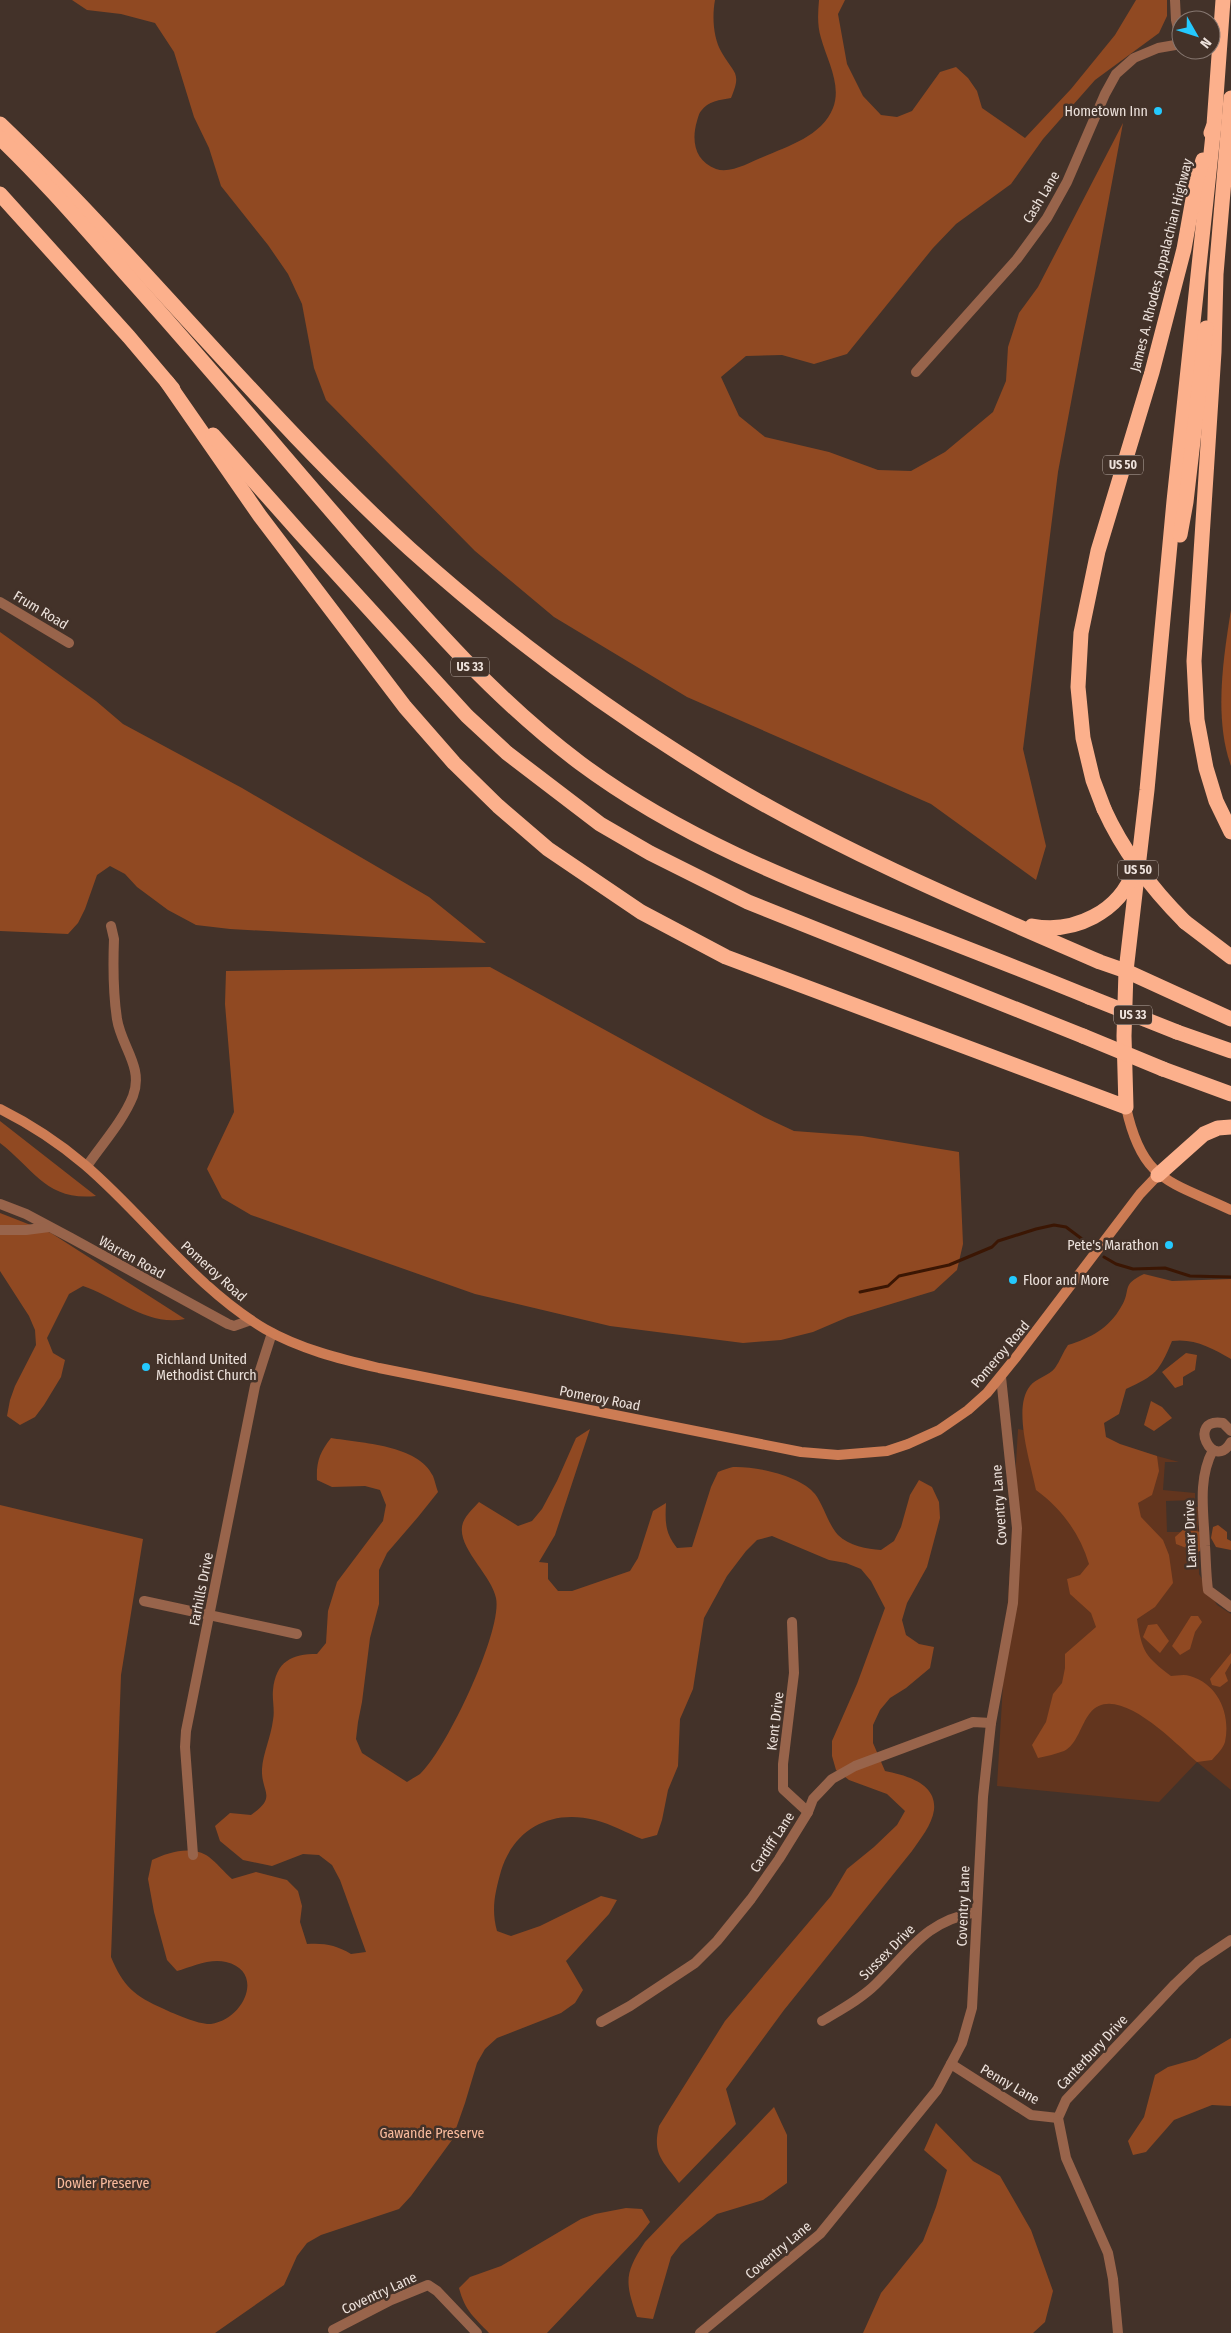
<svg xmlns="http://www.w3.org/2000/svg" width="1231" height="2333" font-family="'Fira Sans Condensed',sans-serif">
<rect width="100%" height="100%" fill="#433229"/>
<polygon fill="#62351e" points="1018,1429 1157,1456 1179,1462 1165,1462 1163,1490 1195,1493 1195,1500 1166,1501 1167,1532 1181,1532 1187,1525 1189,1507 1198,1507 1199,1574 1217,1605 1231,1614 1231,1790 1197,1762 1159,1802 997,1786"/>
<g fill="#904922">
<path d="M72,0H715C712,16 713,38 722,53C734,74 742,72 731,98C720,100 708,101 701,111C699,113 698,118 697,121C691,141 695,161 716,169C731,174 750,162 763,157C788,146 822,136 833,108C842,85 827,60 821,38C817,25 818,13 819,0H845L838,14L847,64L863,96L881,115L897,117L912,111L940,72L956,67L968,78L977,91L982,108L1025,138L1071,89L1115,35L1136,0H1167V16L1159,33L1095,80L1043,139L1011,184L956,224L933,248L847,354L814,364L782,355L746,356L721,377L739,416L765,437L829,452L878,470L911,471L945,452L993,412L1006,381L1008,347L1019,313L1038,287L1123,123L1058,472L1023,749L1046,846L1036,880L931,804L687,697L554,617L475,551L326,400L314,368L302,304L288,274L268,245L221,186L209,148L194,117L174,52L155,23L121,14L87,10Z"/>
<path d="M1231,610V766C1214,719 1223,659 1231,610Z"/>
<polygon points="0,632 96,701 123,724 242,788 429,897 486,943 230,929 196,925 168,910 137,887 125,874 110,866 97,875 85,909 78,923 68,934 0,931"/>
<polygon points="490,967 764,1117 794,1131 862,1136 959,1152 963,1244 957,1270 934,1291 848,1317 813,1332 781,1340 743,1343 610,1326 475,1294 251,1215 222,1198 207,1169 234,1112 225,1004 226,971"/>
<path d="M0,1121L96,1196C46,1201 34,1169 0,1143Z"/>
<path d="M0,1213L51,1233L185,1319C148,1327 116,1297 83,1286L69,1294L47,1338L53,1353L65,1360L61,1377L44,1405L35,1417L20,1425L7,1416L10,1400L15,1386L36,1345L35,1330L29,1316L0,1271Z"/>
<path d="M1144,1274L1172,1281L1231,1279V1359C1212,1348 1194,1338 1172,1341C1159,1372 1156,1375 1126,1389L1119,1414L1104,1423L1106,1437L1120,1444L1157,1456L1159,1471L1152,1495L1138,1503L1141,1517L1163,1540L1169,1555L1173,1583L1155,1607L1137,1619C1142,1652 1145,1656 1171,1676C1176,1676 1184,1674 1190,1676C1218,1684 1231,1714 1225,1742C1223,1749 1216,1755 1212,1760L1197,1762C1176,1744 1116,1680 1090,1713C1081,1724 1077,1745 1064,1751C1056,1754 1047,1756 1038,1758L1032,1745L1046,1722L1053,1694L1062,1683L1065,1668V1654L1096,1627L1091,1613L1070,1594L1067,1579L1080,1575L1089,1564C1080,1534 1062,1509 1036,1490C1031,1464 1012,1408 1030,1386C1036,1378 1049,1376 1055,1368C1060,1361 1063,1352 1068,1345C1091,1338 1109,1328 1121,1307C1132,1290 1120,1285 1144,1274Z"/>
<polygon points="1186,1353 1197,1355 1195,1370 1183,1377 1183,1385 1175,1388 1162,1372"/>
<polygon points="1151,1401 1162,1407 1172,1418 1154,1431 1144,1425"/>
<path d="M590,1429L555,1535L539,1562L548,1563V1579L558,1591H572L630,1571L638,1558L653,1511L666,1503C665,1522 665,1533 677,1548L692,1547L711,1487L718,1472C723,1470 728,1468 733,1467C756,1466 801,1476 815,1494C824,1506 828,1524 838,1535C849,1546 867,1549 881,1550L894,1541L901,1527L910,1495L919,1480L932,1487L939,1502L940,1518L927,1567L907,1603L902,1620L906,1635L919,1644L934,1647L930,1668L906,1688L890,1698L880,1710L873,1725V1743L885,1771C905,1775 937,1783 934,1810C932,1825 920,1839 912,1851L784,2010L726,2089L736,2124L679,2183C663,2161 652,2155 659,2126L725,2021L831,1896L847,1869L874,1847L897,1825L905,1811L887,1794L849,1780L836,1770L832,1756V1741L857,1684L885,1608L871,1581L861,1569L846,1563L829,1560L772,1536L757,1540L746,1551L727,1576L704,1618L693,1689L680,1719L678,1766L668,1790L662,1820L657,1835L642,1839C627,1833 611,1824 595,1820C552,1809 514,1828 501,1871C495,1893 491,1909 497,1931L511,1936L540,1926L601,1896L617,1900L609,1914L566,1961L583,1990L575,2003L561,2013L497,2038L485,2049L477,2063L465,2103L452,2140L411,2196L399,2209L321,2235L307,2243L297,2256L284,2285L215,2333H0V1505L143,1539L121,1675L111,1957C123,1986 134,1996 164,2009C174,2014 200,2025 211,2024C245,2019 265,1971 226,1962C210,1958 191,1967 177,1971L167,1960L154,1912L148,1879L152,1860C169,1852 192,1845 209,1857C217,1863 224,1872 232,1879L256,1872L287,1880L298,1891L302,1906L300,1922L307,1944C325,1943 336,1945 351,1954L366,1952L340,1880L332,1865L319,1855L303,1854L272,1866L243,1860L220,1841L215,1826L230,1813L251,1815C278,1796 261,1793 262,1769C263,1753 271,1737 273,1720C275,1710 272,1700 273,1690C276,1661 292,1654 317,1654L326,1643L328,1611L337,1582L383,1521L386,1505L380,1490L365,1486L332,1487L317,1480C316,1462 320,1452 331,1438C361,1443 419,1445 433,1476C435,1481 436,1487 438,1492L418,1517L387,1553L379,1570V1604L370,1638L362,1702L358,1722L356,1739L362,1753L407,1782C411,1779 416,1777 420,1774C445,1752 503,1631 496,1598C492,1576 459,1549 462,1527C463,1517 473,1509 479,1502L518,1526L532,1521L542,1509L557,1481L576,1438Z"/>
<polygon points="1218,1525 1227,1532 1227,1539 1231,1541 1231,1550 1216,1547 1211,1538 1213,1527"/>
<polygon points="1184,1529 1201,1532 1200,1551 1191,1554 1189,1549 1176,1544 1175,1537"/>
<polygon points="1191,1616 1198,1616 1202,1622 1195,1632 1190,1649 1180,1655 1172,1646"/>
<polygon points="1157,1624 1169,1641 1160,1653 1143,1637 1148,1625"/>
<polygon points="1231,1653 1231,1663 1225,1673 1228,1681 1220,1687 1212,1685 1210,1679"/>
<polygon points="1231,2038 1231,2106 1212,2105 1174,2120 1146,2152 1133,2155 1128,2141 1144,2117 1155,2075 1168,2067 1196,2059"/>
<path d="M774,2107L787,2135V2183L763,2200L717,2214L681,2244L671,2257L653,2319L637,2317C625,2282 624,2274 645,2242Z"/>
<polygon points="936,2123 973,2161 1000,2176 1031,2230 1053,2291 1045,2322 1033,2333 863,2333 881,2293 923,2241 936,2207 947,2170 924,2150"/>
<path d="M626,2208L642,2209L650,2222L638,2237L547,2333H489C474,2317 465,2311 459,2288L470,2277L501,2266L581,2219L595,2214Z"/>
</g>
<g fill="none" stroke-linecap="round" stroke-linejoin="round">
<g stroke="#3b1603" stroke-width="3">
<polyline points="1104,1257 1116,1264 1133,1269 1165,1268 1190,1276 1231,1277"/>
<polyline points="860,1292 888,1286 899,1276 949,1265 992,1247 998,1241 1036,1229 1054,1225 1066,1227 1090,1245"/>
</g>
<g stroke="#98644b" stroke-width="10">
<polyline points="1175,0 1176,20 1181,42"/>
<polyline points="916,372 1017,259 1047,218 1067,182 1105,94 1116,74 1134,58 1158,48 1181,44"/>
<polyline points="0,602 69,643"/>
<path d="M87,1166C102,1144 123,1121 133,1096C144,1067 121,1046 117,1019C113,993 113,965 114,939L111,926"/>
<polyline points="0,1204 26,1214 71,1238 228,1324 234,1326 251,1320"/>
<polyline points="0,1230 26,1230 49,1227"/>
<path d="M1231,1431L1223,1423C1186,1417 1213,1473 1231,1442"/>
<path d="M1213,1450C1197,1480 1204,1514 1205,1546C1206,1561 1206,1575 1208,1590L1231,1607"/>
<polyline points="144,1601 297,1634"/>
<polyline points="792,1622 794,1673 783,1764 783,1789 808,1812"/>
<polyline points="193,1855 185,1747 186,1731 255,1386 272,1333"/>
<path d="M822,2021C840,2010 861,1999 876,1984C911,1950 924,1922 976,1912"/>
<polyline points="601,2022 630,2006 695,1963 717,1941 751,1899 779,1859 808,1812 813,1799 832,1779 855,1766 973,1722 991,1723"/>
<polyline points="951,2064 1031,2115 1058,2118"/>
<polyline points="333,2330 391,2300 428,2285 437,2291 477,2333"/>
<polyline points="700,2333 820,2234 937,2090 962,2043 972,2008 983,1797 991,1723 1013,1603 1017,1528 1001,1377"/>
<polyline points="1118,2333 1113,2279 1108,2253 1066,2158 1058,2118 1066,2100 1175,1984 1198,1962 1231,1940"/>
</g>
<g stroke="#cd7c54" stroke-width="10">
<path d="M1126,1107C1142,1182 1170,1181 1231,1210"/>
<path d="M0,1109C30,1124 59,1143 85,1165C147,1218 194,1287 265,1329C300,1349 340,1359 379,1368L801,1452L838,1455L887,1451L908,1444L939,1430L968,1410L987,1393L1017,1356L1140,1194L1158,1175"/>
</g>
<g stroke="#fcb08c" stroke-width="15">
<polyline points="1231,98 1216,274 1214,352 1194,661 1197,720 1206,768 1216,801 1231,832"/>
<path d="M0,124C142,260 264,416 410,549C509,638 618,718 732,786C849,855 976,908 1100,962L1126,971L1231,1019"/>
<polyline points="1211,133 1214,125 1223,0"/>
<path d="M0,138C45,181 85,228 126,274C205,362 281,453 359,543C428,622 496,700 580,763C678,836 791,881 904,924C966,948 1028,972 1089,997"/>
<polyline points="0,194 129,337 173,389"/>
<polyline points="167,382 260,516 405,707 454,763 498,806 548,849 641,912 726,957 1126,1107 1124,1036 1126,971 1147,790 1174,501 1214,125"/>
<polyline points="213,435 300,533 467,716 507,753 600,824 650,853 748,902 1083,1036"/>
<polyline points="1180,535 1186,502 1206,328"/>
<polyline points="1104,809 1093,780 1083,738 1078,687 1081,633 1098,551 1152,372 1184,249 1196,182 1203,160"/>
<polyline points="1185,922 1231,957"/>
<path d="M1032,926C1074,934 1120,912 1134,870"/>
<polyline points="1177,1032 1231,1051"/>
<polyline points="1163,1069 1231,1094"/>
<polyline points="1158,1175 1204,1134 1218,1128 1231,1127"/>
</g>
<g stroke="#fcb08c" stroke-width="15">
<path d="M1104,809C1124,853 1151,888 1185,922"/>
<polyline points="1089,997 1177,1032"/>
<polyline points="1083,1036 1163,1069"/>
</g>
</g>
<g fill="#24c9fe" stroke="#433229" stroke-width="2">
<circle cx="1158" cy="111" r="5"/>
<circle cx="1169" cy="1245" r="5"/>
<circle cx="1013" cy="1280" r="5"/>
<circle cx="146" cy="1367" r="5"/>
</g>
<g text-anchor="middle" stroke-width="5" stroke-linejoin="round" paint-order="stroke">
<g fill="#433229" stroke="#baada6" stroke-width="1">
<rect x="1103" y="455.5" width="40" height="19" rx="4"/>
<rect x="451" y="657.5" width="38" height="19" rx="4"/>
<rect x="1118" y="860.5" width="40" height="19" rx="4"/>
<rect x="1114" y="1005.5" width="38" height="19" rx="4"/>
</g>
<g font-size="12" font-weight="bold" fill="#ede2dc">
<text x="1123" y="469">US 50</text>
<text x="470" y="671">US 33</text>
<text x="1138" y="874">US 50</text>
<text x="1133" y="1019">US 33</text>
</g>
<g font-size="14" fill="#ede2dc" stroke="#433229" text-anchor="end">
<text x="1148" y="116">Hometown Inn</text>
<text x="1159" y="1250">Pete's Marathon</text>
<text x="1023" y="1285" text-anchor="start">Floor and More</text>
<text x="156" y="1364" text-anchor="start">Richland United<tspan x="156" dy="16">Methodist Church</tspan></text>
</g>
<g font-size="14" fill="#ede2dc" stroke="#433229">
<text transform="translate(1041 197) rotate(-59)" y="5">Cash Lane</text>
<text transform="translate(1161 265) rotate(-76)" y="5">James A. Rhodes Appalachian Highway</text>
<text transform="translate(41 610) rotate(31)" y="5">Frum Road</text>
<text transform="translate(132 1257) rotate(29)" y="5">Warren Road</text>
<text transform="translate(214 1271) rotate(42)" y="5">Pomeroy Road</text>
<text transform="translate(1000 1354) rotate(-50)" y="5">Pomeroy Road</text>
<text transform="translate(600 1398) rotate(11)" y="5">Pomeroy Road</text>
<text transform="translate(999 1505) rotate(-94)" y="5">Coventry Lane</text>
<text transform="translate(1190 1534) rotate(-92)" y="5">Lamar Drive</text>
<text transform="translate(201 1589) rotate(-79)" y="5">Farhills Drive</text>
<text transform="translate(775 1721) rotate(-83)" y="5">Kent Drive</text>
<text transform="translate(772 1842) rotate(-57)" y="5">Cardiff Lane</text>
<text transform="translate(963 1906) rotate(-88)" y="5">Coventry Lane</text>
<text transform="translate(887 1952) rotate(-45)" y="5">Sussex Drive</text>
<text transform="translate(1092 2052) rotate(-47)" y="5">Canterbury Drive</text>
<text transform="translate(1010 2084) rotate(30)" y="5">Penny Lane</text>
<text transform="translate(778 2250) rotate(-40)" y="5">Coventry Lane</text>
<text transform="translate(379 2293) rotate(-25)" y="5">Coventry Lane</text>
</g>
<g font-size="14" fill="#f9bb9d" stroke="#433229">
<text x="432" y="2138">Gawande Preserve</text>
<text x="103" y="2188">Dowler Preserve</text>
</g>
</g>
<g transform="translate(1196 35) rotate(129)"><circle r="24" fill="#433229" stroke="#877871"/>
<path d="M0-4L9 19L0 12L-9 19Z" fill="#24c9fe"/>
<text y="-8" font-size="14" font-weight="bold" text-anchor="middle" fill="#ede2dc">N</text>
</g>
</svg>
